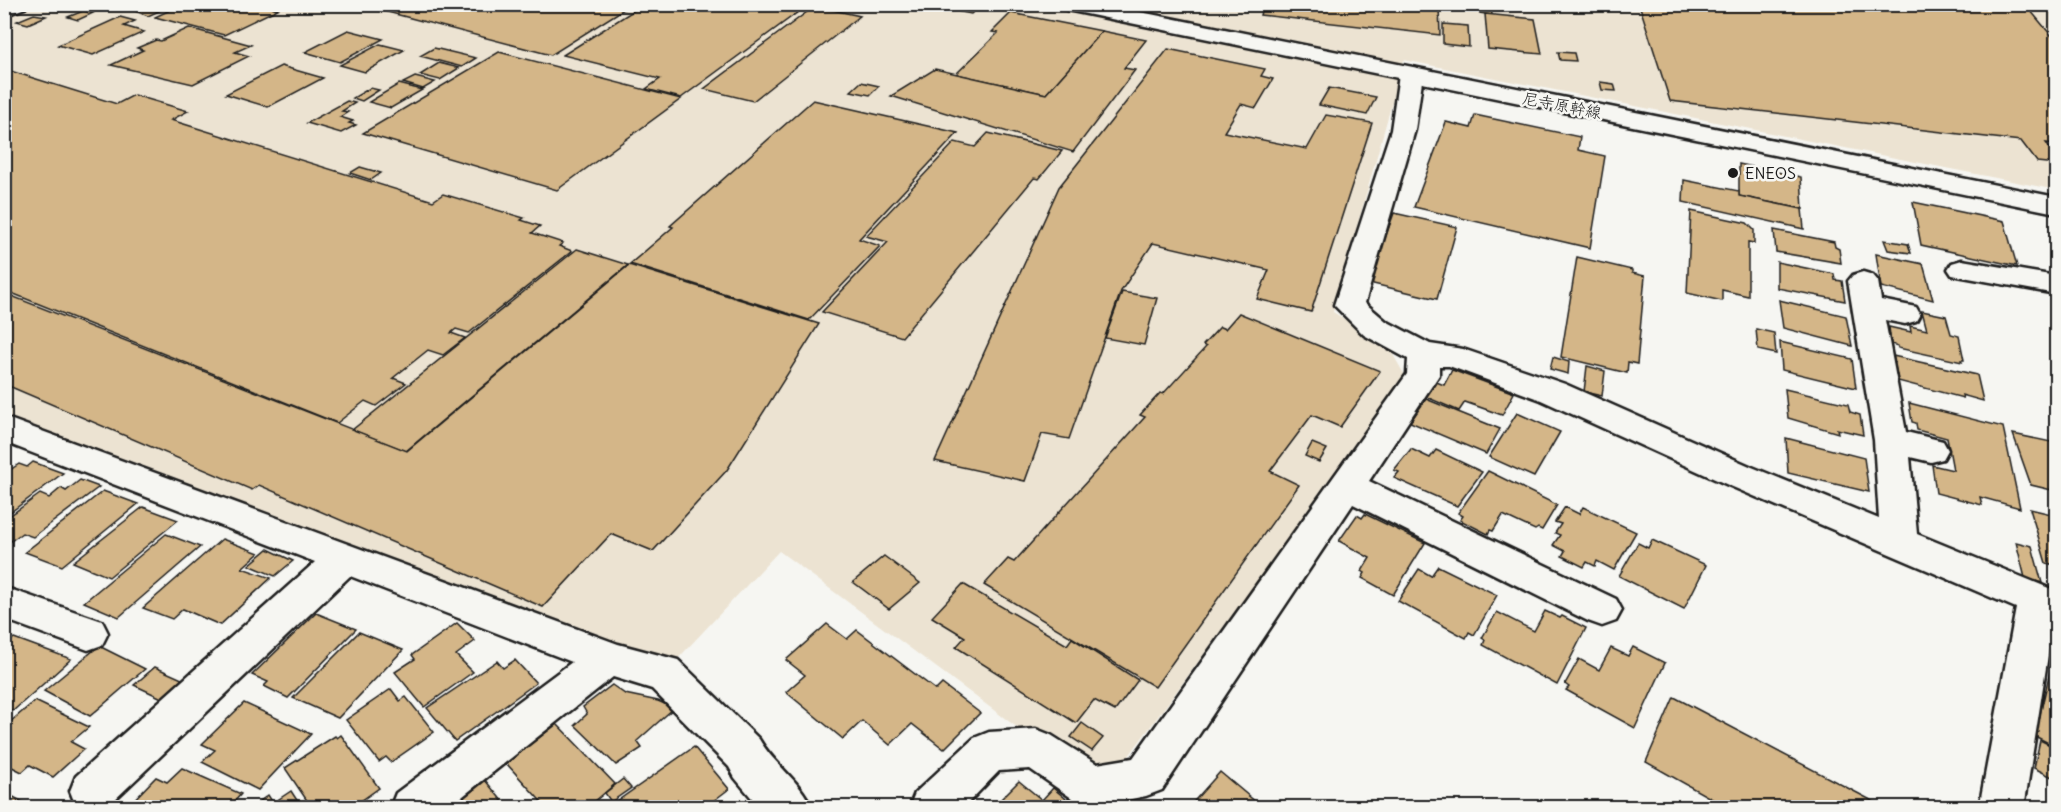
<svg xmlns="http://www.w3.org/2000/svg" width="2061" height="812" font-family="Delius,'Klee One',sans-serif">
<rect width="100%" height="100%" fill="#f6f6f2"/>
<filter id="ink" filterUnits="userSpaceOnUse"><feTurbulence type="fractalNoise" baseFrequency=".0167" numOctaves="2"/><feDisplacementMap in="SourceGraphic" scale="12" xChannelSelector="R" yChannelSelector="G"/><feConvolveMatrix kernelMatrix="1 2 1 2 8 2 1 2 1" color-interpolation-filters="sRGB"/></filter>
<g filter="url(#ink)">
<polygon fill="#ece3d2" points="23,4 2056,5 2056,190 1404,60 1333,312 1388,346 1407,379 1103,791 779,551 670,667 5,423 4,12"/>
<g fill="#d4b688" stroke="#1c1c1c" stroke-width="1.5">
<polygon points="135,4 174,4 148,16 127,8"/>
<polygon points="183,4 259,4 278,9 224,35 155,17"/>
<polygon points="357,4 632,4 551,55"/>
<polygon points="644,4 809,4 681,98 646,89 660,79 563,55"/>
<polygon points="959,4 966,4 979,7 971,14 952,10"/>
<polygon points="1263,4 1413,4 1439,7 1440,35 1260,15"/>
<polygon points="1480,4 1491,4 1492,15 1480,13"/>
<polygon points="1639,4 2025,4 2056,41 2056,144 2046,143 2056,157 2056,164 2037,162 2021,141 1670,101"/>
<polygon points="815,6 860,16 753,101 704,89"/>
<polygon points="83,11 93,13 78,20 68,17"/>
<polygon points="1011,13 1102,31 1046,94 956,74 998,33 992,32"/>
<polygon points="34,14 46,16 28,24 17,21"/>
<polygon points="1485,14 1535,19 1542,54 1488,49"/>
<polygon points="120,17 135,21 124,26 144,32 93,55 58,45"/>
<polygon points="1443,24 1468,26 1469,47 1443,44"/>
<polygon points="189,28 251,45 235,52 249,56 193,84 111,65 143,50 137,48 156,40 161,41"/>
<polygon points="348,30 383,39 340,62 305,52"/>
<polygon points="1102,31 1146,40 1124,68 1135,70 1073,152 891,96 935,69 1046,94"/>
<polygon points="380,44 404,50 365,72 340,65"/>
<polygon points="434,48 476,58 462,67 420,56"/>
<polygon points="1168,49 1265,69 1261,76 1273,79 1256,108 1241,104 1224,132 1307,149 1326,115 1372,123 1311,312 1257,299 1269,270 1153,243 1121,291 1069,439 1042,434 1025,481 935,461 1059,187"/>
<polygon points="499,52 681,99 557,190 363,133"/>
<polygon points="1558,52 1574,53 1576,61 1560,60"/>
<polygon points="439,63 459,68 440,80 420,75"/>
<polygon points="281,66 323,78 268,107 226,94"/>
<polygon points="4,69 117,104 134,95 188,111 171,120 433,201 443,194 524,218 521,220 540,226 532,233 563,243 559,246 572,251 469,333 456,329 451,333 465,338 443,355 428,350 393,378 406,383 376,406 365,401 337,423 4,290"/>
<polygon points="415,77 435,82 423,89 403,83"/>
<polygon points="861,82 879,86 870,95 851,91"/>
<polygon points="1600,82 1614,84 1616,91 1602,90"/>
<polygon points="399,84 422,90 391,108 369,102"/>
<polygon points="370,88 379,90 362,101 353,98"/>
<polygon points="1329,88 1376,97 1367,115 1319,105"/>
<polygon points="813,100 958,133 859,239 880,246 809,320 630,264 673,227 670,226"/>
<polygon points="347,101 355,103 342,111 348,112 340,117 353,121 349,123 356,125 341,133 307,123"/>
<polygon points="1475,115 1580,137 1578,150 1605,156 1590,248 1414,207 1446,122 1471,128"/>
<polygon points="988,133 1062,151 1039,179 1034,178 902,337 822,312 888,242 866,236 955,142 975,147"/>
<polygon points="1739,164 1801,177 1803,209 1739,196"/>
<polygon points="360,167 381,173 371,180 350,173"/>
<polygon points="1684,180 1739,191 1739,196 1802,209 1804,229 1683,202"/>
<polygon points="1913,202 2004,221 2017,266 1921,245"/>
<polygon points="1691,211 1747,223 1754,230 1754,243 1748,242 1748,296 1722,290 1722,301 1687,293"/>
<polygon points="1394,213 1457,227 1437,299 1369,283"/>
<polygon points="1774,230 1834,242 1835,247 1839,249 1841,263 1776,252"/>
<polygon points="1884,240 1908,244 1911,253 1888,250"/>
<polygon points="577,249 628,265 406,451 352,430"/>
<polygon points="1876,254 1923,264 1933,300 1881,287"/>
<polygon points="1577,257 1632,270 1632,273 1645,276 1637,364 1628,362 1627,373 1561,357"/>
<polygon points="1777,262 1834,274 1835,280 1842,281 1845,301 1777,288"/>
<polygon points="629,265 819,324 727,470 653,551 611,534 543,607 259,485 252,490 4,384 4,293 407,451"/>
<polygon points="1122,292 1157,298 1144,345 1105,338"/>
<polygon points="1779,300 1846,316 1852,346 1783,328"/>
<polygon points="1922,311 1946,316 1951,334 1959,336 1964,360 1961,360 1962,362 1898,348 1898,346 1891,344 1889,327 1911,332 1910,326 1927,330"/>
<polygon points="1239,313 1380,371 1340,427 1312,415 1270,471 1299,485 1155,687 984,585 1008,559 1014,562 1145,417 1140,415 1160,393 1163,394 1206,347 1203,345 1220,327 1225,329"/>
<polygon points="1756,329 1774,333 1776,354 1758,350"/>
<polygon points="1780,342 1852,359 1856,388 1782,370"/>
<polygon points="1893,356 1977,375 1983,401 1962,395 1963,398 1898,381"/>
<polygon points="1553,357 1569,362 1568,374 1550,369"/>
<polygon points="1587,366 1605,371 1602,396 1584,392"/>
<polygon points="1452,370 1514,393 1502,415 1465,402 1459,411 1424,396 1434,381 1444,385"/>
<polygon points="1785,389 1848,404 1850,412 1860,415 1863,435 1837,429 1838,433 1788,418"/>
<polygon points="1426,399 1500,429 1486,454 1410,422"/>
<polygon points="1909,403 2003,427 2020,508 1980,497 1982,505 1936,493 1932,465 1953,470 1947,438 1917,430 1916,423 1912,422"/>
<polygon points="1517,413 1560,432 1534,477 1489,457"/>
<polygon points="2013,434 2056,443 2056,491 2031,485"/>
<polygon points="1786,438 1864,458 1869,492 1788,473"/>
<polygon points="1312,443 1327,449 1319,462 1305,456"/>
<polygon points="1411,449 1430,458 1436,450 1482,472 1457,506 1394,478 1399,472 1394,470"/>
<polygon points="33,462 63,473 4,517 4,474 19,464 27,467"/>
<polygon points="1488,471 1557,505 1542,530 1538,528 1535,530 1503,515 1493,531 1490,530 1488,534 1460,520 1463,516 1458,513"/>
<polygon points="80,480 99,487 33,537 22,533 4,546 4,520 40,494 49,498 61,488 66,491"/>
<polygon points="103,491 138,504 62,566 25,552"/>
<polygon points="143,507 178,520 109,577 73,562"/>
<polygon points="1565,507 1579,514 1583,507 1636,532 1614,570 1597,561 1595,566 1587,562 1584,567 1562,556 1565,551 1553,545 1560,535 1555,533 1561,524 1555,522"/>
<polygon points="2030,509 2051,514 2050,511 2056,513 2056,565 2046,563"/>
<polygon points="1365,514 1425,543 1393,595 1362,578 1365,573 1362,571 1370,558 1339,541 1357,515 1362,518"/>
<polygon points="166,534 200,547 119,617 84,602"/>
<polygon points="222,539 259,553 242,568 271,578 220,625 183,609 172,619 143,608"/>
<polygon points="1652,540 1706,565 1684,609 1619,576 1638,543 1648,548"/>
<polygon points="2016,542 2032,546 2042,583 2025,578"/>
<polygon points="268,549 293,561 275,576 249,565"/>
<polygon points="884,556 920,583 889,609 853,582"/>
<polygon points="1438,566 1497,595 1474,635 1469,632 1466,638 1398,601 1419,569 1431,576"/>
<polygon points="963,584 1067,645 1072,638 1138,680 1115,711 1094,700 1076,723 956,647 965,637 932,617"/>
<polygon points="1545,611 1560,618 1562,616 1586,628 1557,685 1483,645 1485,640 1482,638 1497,612 1534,631"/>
<polygon points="316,613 356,629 288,698 264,686 268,682 252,675"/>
<polygon points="457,623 475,641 456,655 473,672 424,707 395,672 415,659 412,655"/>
<polygon points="827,624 847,639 857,630 936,690 942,684 980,713 944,749 912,724 890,745 862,721 843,739 786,692 805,675 786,660"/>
<polygon points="359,632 403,650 338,718 293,698"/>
<polygon points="14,638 71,659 13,711 4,708 4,646"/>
<polygon points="99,646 145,669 90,716 44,691"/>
<polygon points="2056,646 2056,747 2035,736"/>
<polygon points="1633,647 1665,663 1635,728 1566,690 1569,687 1565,684 1579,659 1599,670 1611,648 1628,656"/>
<polygon points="515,660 536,683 455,741 427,708 497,661 503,668"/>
<polygon points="155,667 184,680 164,699 134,685"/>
<polygon points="612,685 625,694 658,701 674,708 637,741 642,748 616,765 575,725 587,714 583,707"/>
<polygon points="391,689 400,701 406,697 434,732 391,762 386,757 379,762 346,720"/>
<polygon points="1674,697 1886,808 1728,808 1646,762"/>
<polygon points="35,701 89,727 71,742 84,749 53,777 30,765 22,772 4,763 4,727"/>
<polygon points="244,703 311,734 258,790 202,762 215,750 202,744"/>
<polygon points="1082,723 1103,738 1092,751 1071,737"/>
<polygon points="557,724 615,784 587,808 547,808 506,763"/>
<polygon points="341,735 379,788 351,808 312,808 285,768 335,736 337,738"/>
<polygon points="2040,740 2056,748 2056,779 2034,768"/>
<polygon points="694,747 729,789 704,808 615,808 613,804"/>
<polygon points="182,768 241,794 229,808 126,808 156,777 167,782"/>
<polygon points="1220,772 1263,808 1188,808"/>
<polygon points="480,774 508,808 427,808"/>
<polygon points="623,779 631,788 611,802 605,793"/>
<polygon points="1019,781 1042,800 1053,788 1077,808 992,808"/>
<polygon points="291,791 302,808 251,808 268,795 273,803"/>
<polygon points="4,792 34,808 4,808"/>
</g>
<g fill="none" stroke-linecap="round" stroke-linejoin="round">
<g stroke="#1c1c1c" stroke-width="5">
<g id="minor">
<polygon points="4,4 28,4 25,8 4,16"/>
<polygon points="1411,67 1419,69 1423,74 1415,130 1365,303 1386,321 1430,344 1463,349 1565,384 1752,467 1879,519 1874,440 1848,281 1853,275 1863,272 1873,275 1878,281 1881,300 1916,307 1920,314 1916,321 1905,324 1885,320 1906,432 1943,441 1948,450 1943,459 1931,462 1910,457 1917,534 2056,591 2056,624 2053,623 2024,808 1979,808 2016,608 1728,485 1541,400 1449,366 1439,366 1439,375 1369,481 1616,599 1622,610 1616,621 1602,626 1588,621 1353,504 1162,790 1146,796 1092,807 1076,801 1030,769 999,771 963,808 909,808 915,793 974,738 989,732 1036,729 1051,735 1097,764 1133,758 1407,374 1408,359 1364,335 1334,305 1391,130 1399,74 1403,69"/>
<polygon points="1962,260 2056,276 2056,294 1952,275 1948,269 1952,263"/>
<path d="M4,417L618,644L678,660L759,739C774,765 800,780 812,808H760L735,778L729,767L652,689L613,677L448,808H390L396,793L572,662L350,576L108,806H76L70,791L76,776L315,562L4,442Z"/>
<polygon points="4,587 102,621 108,633 102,645 88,650 4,619"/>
</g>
</g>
<g stroke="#1c1c1c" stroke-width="5">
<polygon id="tertiary" points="1057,4 1101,4 2056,197 2056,213 1067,10 1060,8"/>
</g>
<use href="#minor" fill="#f6f6f2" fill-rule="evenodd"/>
<use href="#tertiary" fill="#f6f6f2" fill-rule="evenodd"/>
</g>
</g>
<circle fill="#1c1c1c" stroke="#f6f6f2" stroke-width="2" cx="1733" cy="173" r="6"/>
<g text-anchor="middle" stroke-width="5" stroke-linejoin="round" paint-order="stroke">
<g font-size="16" fill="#1c1c1c" stroke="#f6f6f2">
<text transform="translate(1562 105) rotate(11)" y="6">尼寺原幹線</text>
</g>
<g font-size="16" fill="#1c1c1c" stroke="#f6f6f2" text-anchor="start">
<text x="1745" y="179">ENEOS</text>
</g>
</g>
<rect width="2061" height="812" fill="none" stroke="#f6f6f2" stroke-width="24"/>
<rect x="12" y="12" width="2037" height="788" fill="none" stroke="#1c1c1c" stroke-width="2" filter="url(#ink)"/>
</svg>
